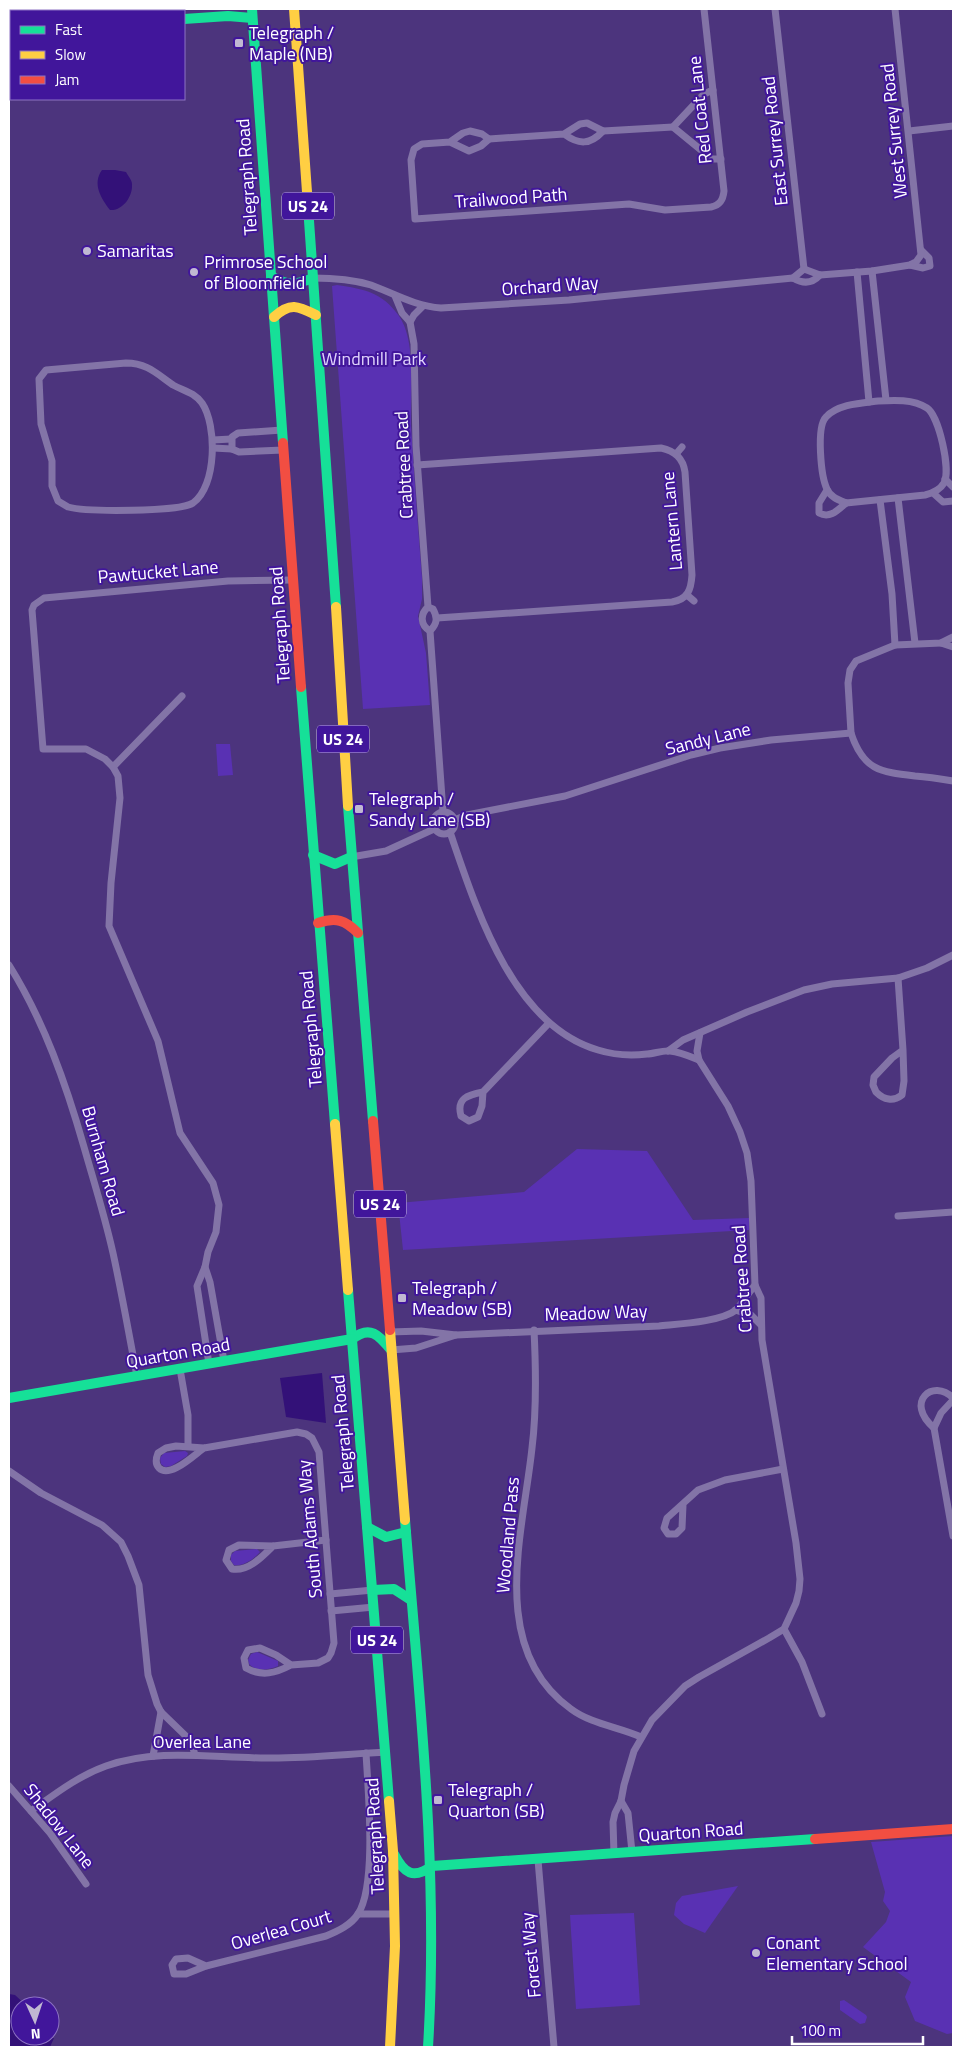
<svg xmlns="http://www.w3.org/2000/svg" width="962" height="2056" font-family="'Titillium Web',sans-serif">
<rect width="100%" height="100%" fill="#4c347d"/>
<g fill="#5931b3">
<path d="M337,285C364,289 382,292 399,316C417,342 410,394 411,425C414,476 418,527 422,578V599L418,616L426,653L430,705L363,709L332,286Z"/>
<polygon points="216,744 230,744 233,775 218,776"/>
<polygon points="577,1149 647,1151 693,1220 749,1218 749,1230 403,1250 398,1203 524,1192"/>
<polygon points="185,1451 188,1453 187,1456 171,1466 165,1467 161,1464 160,1458 164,1453"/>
<path d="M257,1549L260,1552C255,1558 243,1567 234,1565L231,1561V1555L235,1551Z"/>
<path d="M257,1652L278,1661V1666C268,1670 257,1672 249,1664L248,1660L251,1654Z"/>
<polygon points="953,1836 953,2033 947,2034 915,2021 905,1997 911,1982 863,1947 886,1922 890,1911 883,1901 885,1892 871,1842"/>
<polygon points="738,1886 705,1933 684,1924 674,1915 676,1903 682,1896"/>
<polygon points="634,1913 640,2005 576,2009 570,1915"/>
<polygon points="844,2000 866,2015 867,2017 865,2023 860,2024 840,2010 840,2001"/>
</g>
<g fill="#331178">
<path d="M102,170H115L126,172C128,176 132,180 132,184C133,196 123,211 110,210C101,198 92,184 102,170Z"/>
<polygon points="322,1373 326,1423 286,1417 280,1378"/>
<polygon points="9,1994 15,1995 27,2006 20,2006 20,2036 54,2038 50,2047 9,2047"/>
</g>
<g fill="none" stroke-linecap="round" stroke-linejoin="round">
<g stroke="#8374a7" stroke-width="7">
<polyline points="775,9 804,269"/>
<polyline points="713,90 704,94 673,127 712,159 721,159"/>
<polyline points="603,131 673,127"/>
<polyline points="909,131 953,126"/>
<path d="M489,139L564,134L580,124L587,123L603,131C590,145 579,145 564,134"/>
<path d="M450,142L469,151L481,146L489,139L482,134L470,131L463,133L450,142L422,144L414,149L411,160L415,219L629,204L665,210L711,207C720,205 723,200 724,191L704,9"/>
<polyline points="910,265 923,268 930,266 929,258 921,250"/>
<polyline points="872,271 886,400"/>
<polyline points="857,272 869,402"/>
<path d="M313,278C333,278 351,279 371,285C395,294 415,306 441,308L569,300L793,278C803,284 812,284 820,275"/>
<polyline points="793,278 804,269 820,275 872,271 910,265 916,262 921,255 895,9"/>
<path d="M395,296L402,313L410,322L414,344L416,446L428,607C420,614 420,625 430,631"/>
<polyline points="410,322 414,315 423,306"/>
<path d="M126,363C147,363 157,374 173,385C184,391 194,392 202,403C217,425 217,486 193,503C179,512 86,512 68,507L58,501L52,486V461L41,424L39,379L46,370Z"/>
<path d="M878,401C894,400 913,399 927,408C939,416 951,470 944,483C940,490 933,493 925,495L846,503C839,500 830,497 827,489C821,477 816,427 826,417C838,404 862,403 878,401Z"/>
<polyline points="282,430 238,433 232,437 232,449 239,452 283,450"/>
<polyline points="213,440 231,439"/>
<polyline points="213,448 232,449"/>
<polyline points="676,454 682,447"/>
<path d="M417,465L661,448C675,451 683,458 685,472L692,575C691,590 688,599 672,602L437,618"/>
<polyline points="945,479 953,487"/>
<path d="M827,490L819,503V513C830,519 838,510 846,503"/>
<polyline points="933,493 943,502 953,501"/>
<polyline points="898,498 915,643"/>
<polyline points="880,500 892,594 895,645"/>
<polyline points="687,595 694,601"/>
<path d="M428,607L433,609C438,618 437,624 430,631L443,812"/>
<polyline points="941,643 953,647"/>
<polyline points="851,733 848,683 850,670 856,661 895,645 941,643 953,637"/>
<polyline points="113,767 182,696"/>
<circle cx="444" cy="823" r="11"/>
<path d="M454,820L467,815L565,796L691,755L720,748L771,740L851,733C863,770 880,772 915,776C928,777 941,779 953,781"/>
<path d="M450,832C476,908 512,1025 598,1050C614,1055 631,1056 647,1054C654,1054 662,1050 670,1051C680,1052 689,1056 699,1060L728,1106L740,1132L747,1153L751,1181L755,1285L761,1298L762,1340L796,1543L800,1579L799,1591L796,1603L784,1629L769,1638L699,1677L685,1686L652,1720L634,1751L624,1785L621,1801L615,1813L613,1822L614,1854"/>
<polyline points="351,857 386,851 434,829"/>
<path d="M9,965C44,1021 66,1084 84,1147C94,1182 105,1217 113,1253C122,1294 129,1335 137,1376"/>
<path d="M898,978L903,1050L892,1058L874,1077L873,1085L876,1092C884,1100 893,1102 902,1095L904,1081L903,1050"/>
<polyline points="668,1051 683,1040 747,1012 804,990 832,984 898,978 927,968 953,955"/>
<polyline points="699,1060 697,1051 700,1033"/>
<path d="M483,1092L482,1106L478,1117L469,1121L461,1116C456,1098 468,1095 483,1092L548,1024"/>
<polyline points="898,1216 953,1212"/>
<polyline points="205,1267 210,1282 224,1361"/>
<polyline points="735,1310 751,1315 761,1325"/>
<path d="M534,1330C536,1370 537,1408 532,1448C523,1533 487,1649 571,1709C591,1724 619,1727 641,1737"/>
<polyline points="390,1332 421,1331 456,1335 416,1348 391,1350"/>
<path d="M456,1335L659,1326C677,1324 721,1322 736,1310C740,1306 750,1291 755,1285"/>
<polyline points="209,1364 197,1286 205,1267 208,1252 216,1232 219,1205 213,1183 180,1133 158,1041 109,926 111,883 120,798 118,776 113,767 105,759 86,749 43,749 32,610 34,605 44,598 228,581 292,580"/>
<polyline points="180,1369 188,1415 188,1446"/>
<polyline points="953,1400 941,1413 934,1428 953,1536"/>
<path d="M934,1428C904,1402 933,1378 953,1398"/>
<path d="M204,1448C195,1454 170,1479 159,1468C155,1464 156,1458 158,1453L166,1448L176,1446L204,1448L297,1432L306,1434L312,1438L319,1452L334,1643L331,1653L328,1658L318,1663L291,1665L276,1655L260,1648L248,1650L244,1658L246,1668C262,1677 276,1673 291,1665"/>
<polyline points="9,1471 41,1493 102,1525 121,1542 128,1556 139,1585 148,1675 157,1704 161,1712 191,1741 195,1755"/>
<polyline points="683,1505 682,1528 676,1534 668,1534 664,1528 667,1518 698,1490 725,1480 783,1469"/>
<path d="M273,1546C263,1556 248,1572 232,1569L226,1560L229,1550L239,1545L273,1546L326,1540"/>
<polyline points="330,1594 373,1590"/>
<polyline points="331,1611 374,1607"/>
<polyline points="784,1629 802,1662 822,1714"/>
<polyline points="153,1756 161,1712"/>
<polyline points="9,1786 50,1833 86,1884"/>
<polyline points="621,1801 628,1813 632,1852"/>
<path d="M31,1811C55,1794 78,1776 106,1766C160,1747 216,1759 272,1758C310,1758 348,1754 386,1752"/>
<polyline points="538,1860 554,2047"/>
<polyline points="358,1914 395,1914"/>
<path d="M206,1966L188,1958L176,1959L172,1965L174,1974H186L206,1966L326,1936C338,1931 351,1925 358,1914C377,1885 368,1790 366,1753"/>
</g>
<g stroke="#16e098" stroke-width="10">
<polyline points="88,9 103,11"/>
<polyline points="252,9 283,443"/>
<polyline points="114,11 146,9"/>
<polyline points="184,19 228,16 252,18"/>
<polyline points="307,192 336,607"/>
<path d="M271,276C287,286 296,285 313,278"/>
<polyline points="301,687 335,1124"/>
<polyline points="348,806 373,1121"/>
<polyline points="313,855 335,864 351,857"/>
<polyline points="348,1290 389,1801"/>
<path d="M352,1339C370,1325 379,1335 391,1350"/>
<polyline points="9,1398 352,1339"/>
<path d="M405,1520C419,1696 439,1871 428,2047"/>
<polyline points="367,1527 386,1537 406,1532"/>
<polyline points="373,1590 394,1589 411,1600"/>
<path d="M394,1854C404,1873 413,1880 432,1866"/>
<polyline points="432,1866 815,1839"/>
</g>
<g stroke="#ffcf43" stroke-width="10">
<polyline points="294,9 307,192"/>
<path d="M274,317C290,302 298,306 316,315"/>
<polyline points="336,607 348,806"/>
<polyline points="335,1124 348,1290"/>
<polyline points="390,1330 405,1520"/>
<polyline points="389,1801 393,1851 395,1946 390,2047"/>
</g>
<g stroke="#f24e42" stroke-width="10">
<polyline points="54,9 58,11"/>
<polyline points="283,443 301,687"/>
<path d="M318,923C336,917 345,920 358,933"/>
<polyline points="373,1121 390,1330"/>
<polyline points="815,1839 953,1829"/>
</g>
</g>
<g fill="#c0b8d2" stroke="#41169b" stroke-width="2">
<rect x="234" y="38" width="10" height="10" rx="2.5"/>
<circle cx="87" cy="251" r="5"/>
<circle cx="194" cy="272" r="5"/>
<rect x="354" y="804" width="10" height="10" rx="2.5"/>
<rect x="397" y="1293" width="10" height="10" rx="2.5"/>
<rect x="433" y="1795" width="10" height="10" rx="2.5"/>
<circle cx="756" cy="1953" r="5"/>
</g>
<g text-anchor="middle" stroke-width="4" stroke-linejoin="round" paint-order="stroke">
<g fill="#41169b" stroke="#c6b9e1" stroke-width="1">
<rect x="282" y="192.5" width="52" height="27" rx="4"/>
<rect x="317" y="725.5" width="52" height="27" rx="4"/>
<rect x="354" y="1190.5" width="52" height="27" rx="4"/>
<rect x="351" y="1626.5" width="52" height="27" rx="4"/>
</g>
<g font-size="16" font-weight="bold" fill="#fff">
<text x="308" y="212">US 24</text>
<text x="343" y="745">US 24</text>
<text x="380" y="1210">US 24</text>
<text x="377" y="1646">US 24</text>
</g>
<g font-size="18" fill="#fff" stroke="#41169b" text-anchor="start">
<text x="249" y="39">Telegraph /<tspan x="249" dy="21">Maple (NB)</tspan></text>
<text x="97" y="257">Samaritas</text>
<text x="204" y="268">Primrose School<tspan x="204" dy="21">of Bloomfield</tspan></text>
<text x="369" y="805">Telegraph /<tspan x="369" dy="21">Sandy Lane (SB)</tspan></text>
<text x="412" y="1294">Telegraph /<tspan x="412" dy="21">Meadow (SB)</tspan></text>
<text x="448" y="1796">Telegraph /<tspan x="448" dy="21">Quarton (SB)</tspan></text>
<text x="766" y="1949">Conant<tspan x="766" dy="21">Elementary School</tspan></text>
</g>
<g font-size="18" fill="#fff" stroke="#41169b">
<text transform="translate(700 110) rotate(-96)" y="6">Red Coat Lane</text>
<text transform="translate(894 131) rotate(-96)" y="6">West Surrey Road</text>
<text transform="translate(775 141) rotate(-96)" y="6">East Surrey Road</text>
<text transform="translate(247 177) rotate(-94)" y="6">Telegraph Road</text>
<text transform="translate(511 198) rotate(-4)" y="6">Trailwood Path</text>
<text transform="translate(550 286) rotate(-4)" y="6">Orchard Way</text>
<text transform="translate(404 465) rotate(-93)" y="6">Crabtree Road</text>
<text transform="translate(672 521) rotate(-95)" y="6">Lantern Lane</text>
<text transform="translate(158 572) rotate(-5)" y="6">Pawtucket Lane</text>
<text transform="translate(280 625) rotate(-94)" y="6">Telegraph Road</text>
<text transform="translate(708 739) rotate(-14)" y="6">Sandy Lane</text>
<text transform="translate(311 1029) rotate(-95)" y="6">Telegraph Road</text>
<text transform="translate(103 1161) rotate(74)" y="6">Burnham Road</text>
<text transform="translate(742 1279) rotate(-94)" y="6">Crabtree Road</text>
<text transform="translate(596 1313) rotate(-2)" y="6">Meadow Way</text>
<text transform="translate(178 1353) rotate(-10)" y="6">Quarton Road</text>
<text transform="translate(343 1433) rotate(-95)" y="6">Telegraph Road</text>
<text transform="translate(310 1529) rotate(-95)" y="6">South Adams Way</text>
<text transform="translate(508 1535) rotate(-85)" y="6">Woodland Pass</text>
<text x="202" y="1748">Overlea Lane</text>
<text transform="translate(59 1826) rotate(52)" y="6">Shadow Lane</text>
<text transform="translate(691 1832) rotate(-4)" y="6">Quarton Road</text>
<text transform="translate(375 1836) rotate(-93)" y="6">Telegraph Road</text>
<text transform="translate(281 1930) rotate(-16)" y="6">Overlea Court</text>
<text transform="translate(531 1955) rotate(-95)" y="6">Forest Way</text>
</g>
<g font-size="18" fill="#e0d4fc" stroke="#41169b">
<text x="374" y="365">Windmill Park</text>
</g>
</g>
<rect width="962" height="2056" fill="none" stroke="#ffffff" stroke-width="20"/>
<rect x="10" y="10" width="175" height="90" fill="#41169b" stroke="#8d73c3"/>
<rect x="20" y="26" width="25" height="8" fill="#16e098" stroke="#8d73c3"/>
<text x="55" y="35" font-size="15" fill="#ffffff">Fast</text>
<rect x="20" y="51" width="25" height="8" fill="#ffcf43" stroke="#8d73c3"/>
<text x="55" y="60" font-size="15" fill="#ffffff">Slow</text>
<rect x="20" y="76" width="25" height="8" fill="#f24e42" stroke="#8d73c3"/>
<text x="55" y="85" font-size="15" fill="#ffffff">Jam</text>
<g transform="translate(35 2021) rotate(177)"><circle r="24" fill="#41169b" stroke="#8d73c3"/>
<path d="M0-4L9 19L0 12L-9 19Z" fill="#c0b8d2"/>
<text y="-8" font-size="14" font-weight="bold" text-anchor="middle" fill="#ffffff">N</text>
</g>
<path d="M792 2036v8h131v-8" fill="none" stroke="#ffffff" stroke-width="2.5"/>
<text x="800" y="2036" font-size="15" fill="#ffffff" stroke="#41169b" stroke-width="4" paint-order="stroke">100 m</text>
</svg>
